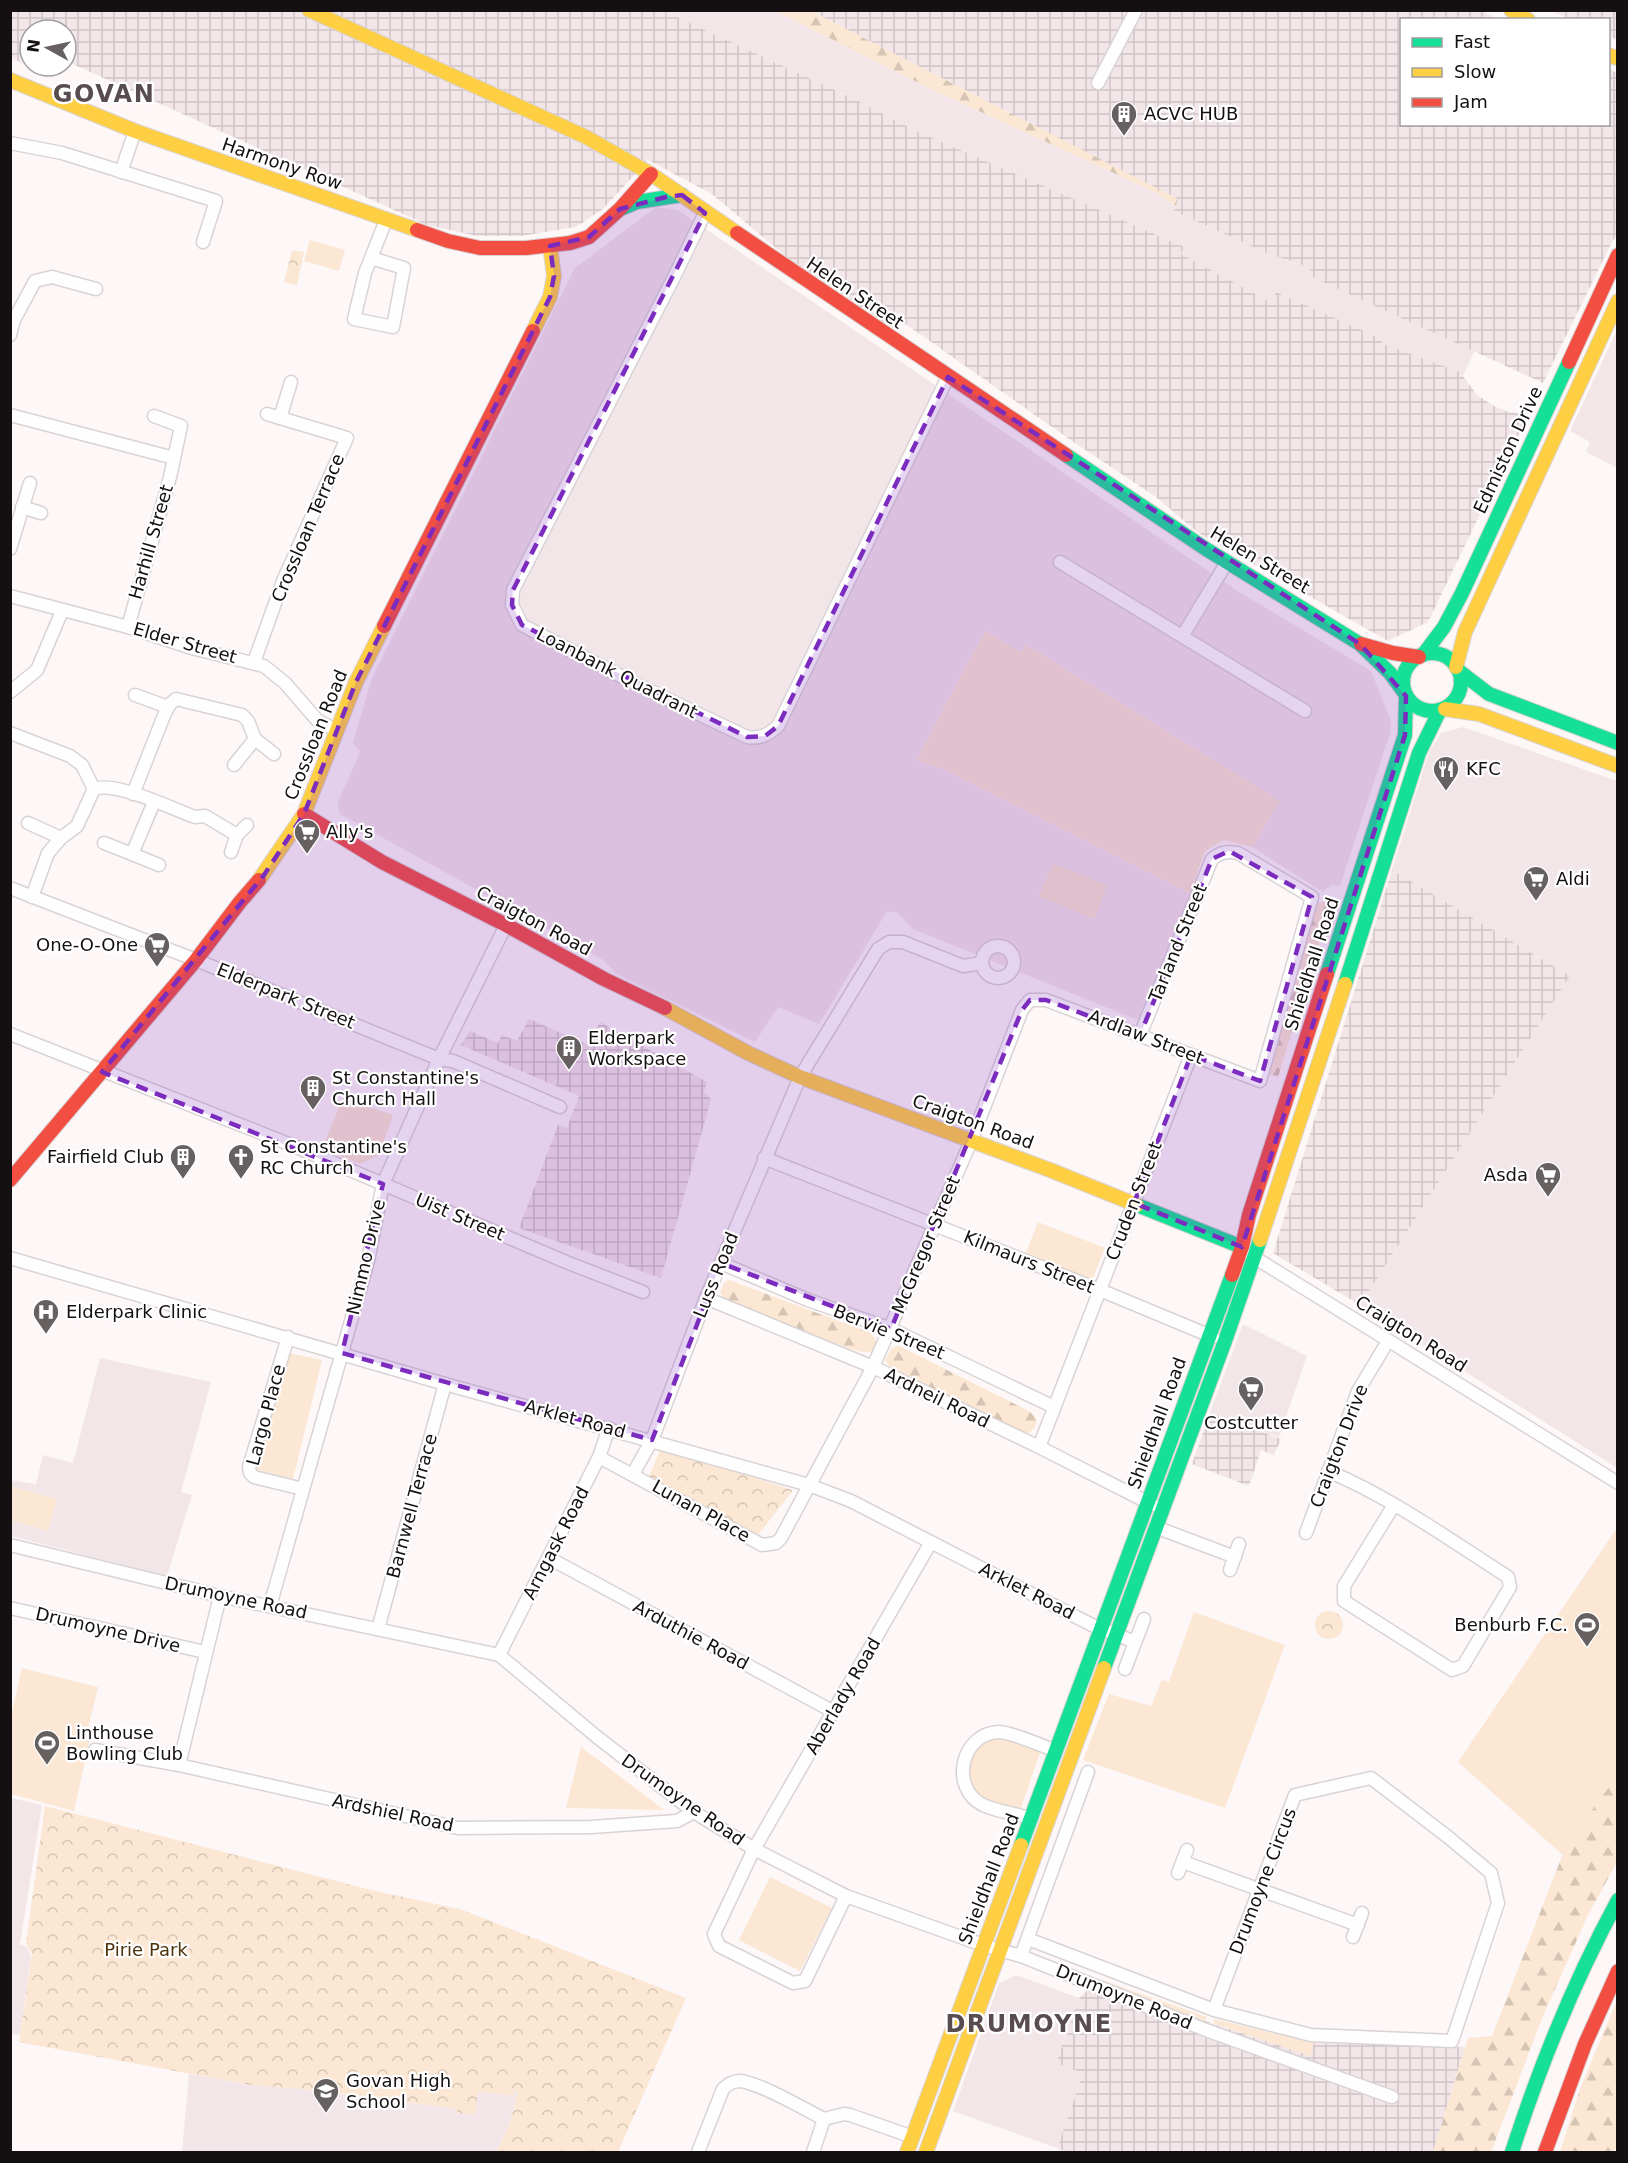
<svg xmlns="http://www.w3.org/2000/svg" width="1628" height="2163" font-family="'DejaVu Sans',sans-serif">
<defs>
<pattern id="industrial-grid" width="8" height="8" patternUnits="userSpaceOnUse" patternTransform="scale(1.5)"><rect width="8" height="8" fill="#f3e6e8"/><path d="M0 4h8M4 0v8" fill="none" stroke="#cfc4c6"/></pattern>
<pattern id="forest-firs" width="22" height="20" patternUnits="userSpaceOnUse" patternTransform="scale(1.5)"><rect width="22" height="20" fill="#fbe7d3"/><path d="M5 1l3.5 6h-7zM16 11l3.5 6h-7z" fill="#d6c5b4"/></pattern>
<pattern id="park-crowns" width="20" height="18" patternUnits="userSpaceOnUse" patternTransform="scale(1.5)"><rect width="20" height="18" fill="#fbe7d3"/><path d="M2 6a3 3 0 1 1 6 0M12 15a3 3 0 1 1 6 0" fill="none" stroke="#d6c5b4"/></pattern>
</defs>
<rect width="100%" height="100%" fill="#fdf7f8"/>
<g fill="#f3e6e8">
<polygon points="664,11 776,11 931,89 1155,192 1176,206 1174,211 1266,253 1311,268 1309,275 1475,350 1461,380 1382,344 1380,338 1276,292 1270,302 1180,254 1183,247 910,128 854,99"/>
<polygon points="656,207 678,210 1239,592 1371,671 1391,721 1390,733 1340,886 1331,885 1323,892 1252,847 1279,801 1026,645 1021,653 985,631 916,760 945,770 1190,893 1140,1021 913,929 898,913 887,911 819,1024 778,1007 755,1042 616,974 603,960 340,814 338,808 338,802 360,752 353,743 372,678 574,269"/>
<polygon points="1617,330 1618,468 1617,468 1586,452 1590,442 1570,431"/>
<polygon points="1463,727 1617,781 1617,1468 1360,1305 1570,976 1392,870 1429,752 1441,733"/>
<polygon points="1243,1324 1307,1356 1279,1437 1210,1412"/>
<polygon points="100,1358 211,1382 181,1492 192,1495 167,1576 11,1536 10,1480 36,1484 43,1455 73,1463"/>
<polygon points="11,1798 42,1805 20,1944 27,1947 31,1956 20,2035 10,2034"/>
<polygon points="1016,1975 1079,1998 1056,2062 1083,2072 1057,2148 953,2111 999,1983"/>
<polygon points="189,2074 251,2085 315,2090 457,2109 457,2113 475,2115 478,2091 513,2096 514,2091 518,2092 509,2126 496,2152 182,2152"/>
</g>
<g fill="url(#industrial-grid)">
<polygon points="11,11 664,11 854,99 910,128 1184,247 1181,254 1270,302 1276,292 1380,338 1383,344 1460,372 1477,395 1494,406 1509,412 1528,415 1428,622 1388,641 1197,532 1156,497 1072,441 904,323 887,329 796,265 712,194 648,160 603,209 576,227 521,236 477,236 427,225 66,61 66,30 30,30 30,66 46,66 43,73 11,58"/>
<polygon points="811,11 1482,11 1497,19 1402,20 1402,124 1608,124 1609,69 1617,73 1617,234 1611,244 1543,383 1308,275 1311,268 1266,253 1174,211 1177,199"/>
<polygon points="1552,11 1617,11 1617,40 1609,36 1608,20 1569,19"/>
<polygon points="1392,870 1570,976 1360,1305 1273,1253"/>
<polygon points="529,1019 587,1044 600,1022 707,1082 704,1092 711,1099 661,1278 519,1228 558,1125 567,1128 579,1096 461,1045 470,1031 498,1043 502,1035 517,1041"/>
<polygon points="1210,1412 1281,1439 1274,1455 1261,1450 1249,1486 1192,1464"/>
<polygon points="1099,1979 1098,1982 1205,2021 1309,2055 1314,2043 1465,2047 1433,2152 1066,2152 1057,2148 1083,2073 1056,2063 1079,1998"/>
</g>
<g fill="#fbe7d3">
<polygon points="310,240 345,250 339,271 304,261"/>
<polygon points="985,631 1021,652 1025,644 1280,801 1252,847 1224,840 1205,851 1190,893 945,770 916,760"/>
<polygon points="1053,864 1107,885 1095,919 1039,896"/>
<polygon points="343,1098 393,1115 379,1155 360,1164 322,1149"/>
<polygon points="1038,1222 1105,1248 1092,1280 1025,1255"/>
<polygon points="290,1353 322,1360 293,1479 255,1469"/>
<polygon points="10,1486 57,1499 48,1531 11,1520"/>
<polygon points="1617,1528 1617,1777 1596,1804 1564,1856 1458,1762"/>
<polygon points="1194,1612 1285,1645 1225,1808 1083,1760 1109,1694 1151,1706 1162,1680 1169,1682"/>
<polygon points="22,1668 98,1687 86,1736 90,1738 74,1811 11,1794 11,1717"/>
<polygon points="999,1732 1042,1746 1019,1814 982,1804 966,1789 966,1751"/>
<polygon points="581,1747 664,1810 566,1808"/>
<polygon points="770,1877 832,1908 800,1971 739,1940"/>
<polygon points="1099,1979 1207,2017 1205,2021 1098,1981"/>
<polygon points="1214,2019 1314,2043 1310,2056 1213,2023"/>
</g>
<g fill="url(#forest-firs)">
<polygon points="776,11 811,11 1178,199 1176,206 1155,192 931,89"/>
<polygon points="1332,901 1278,1077 1269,1074 1312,903"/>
<polygon points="729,1280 871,1333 876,1341 875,1347 870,1352 862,1352 850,1349 730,1302 724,1298 720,1293 724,1283"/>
<path d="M899,1346L1027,1410L1034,1415L1037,1420C1035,1428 1032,1432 1025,1434L893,1370L885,1360L892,1348Z"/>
<polygon points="1617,1777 1617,1862 1588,1915 1543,2016 1491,2152 1433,2152 1468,2038 1492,2036 1562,1856 1596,1804"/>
<polygon points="1617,2000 1618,2142 1614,2152 1560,2152 1580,2089"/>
</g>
<g fill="url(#park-crowns)">
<polygon points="292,250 304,252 297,285 284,282"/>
<polygon points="661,1448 793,1490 758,1535 648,1479"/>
<circle cx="1329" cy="1625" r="14"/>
<polygon points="45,1806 379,1892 460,1909 686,1998 618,2152 496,2152 509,2126 518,2092 514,2091 513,2096 478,2091 475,2115 457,2113 457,2109 315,2090 251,2085 19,2042 32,1954 26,1944"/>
</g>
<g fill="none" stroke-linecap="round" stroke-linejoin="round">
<g stroke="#d9d3d4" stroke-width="15">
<g id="street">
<polyline points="1098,83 1136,10"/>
<polyline points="10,143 62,153 216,201 203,242"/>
<polyline points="121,172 135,131"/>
<path d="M705,213L674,277L513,590L512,605L522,625L640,686L747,737C760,739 768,735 778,726L948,377"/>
<polyline points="371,258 404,268 393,327 354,319 365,273 386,220"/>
<polyline points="10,335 14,320 35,281 52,277 96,289"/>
<polyline points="10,415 174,458"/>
<polyline points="280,418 291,382"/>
<polyline points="22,507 41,513"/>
<polyline points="10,549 30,483"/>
<polyline points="1060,562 1305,711"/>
<polyline points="10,596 128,627 192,648 264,666 285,683 317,720 337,731"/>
<polyline points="128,627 170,477 181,426 154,416"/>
<polyline points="1183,635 1227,562"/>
<polyline points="254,662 283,581 347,438 267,414"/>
<polyline points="10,692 37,670 62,611"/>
<polyline points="135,695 168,707"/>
<polyline points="10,733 70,756 82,765 94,789"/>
<polyline points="234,765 255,739"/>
<polyline points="133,794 165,713 170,704 176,699 242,715 248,721 255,739 274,754"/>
<polyline points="28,823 61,838"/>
<polyline points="104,843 132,854 154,802"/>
<polyline points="231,852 237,835 247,825"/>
<polyline points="132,854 159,865"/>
<polyline points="10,888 196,960 439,1059 453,1061 560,1107"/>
<path d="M32,897L48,853L61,838L77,826L94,789C117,781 172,809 195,817L205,816L237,835"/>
<circle cx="998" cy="962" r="16"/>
<polyline points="10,1034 294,1146 566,1262 643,1292"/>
<polyline points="764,1158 1100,1290 1213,1337"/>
<polyline points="1249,1254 1618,1483"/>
<polyline points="10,1258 445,1384 809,1485 851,1501 1092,1625 1135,1642"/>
<polyline points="721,1263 808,1300 891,1329 1054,1407"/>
<polyline points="706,1298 873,1367 1039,1447 1153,1505"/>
<polyline points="288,1337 249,1467 250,1473 254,1477 303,1489"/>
<polyline points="1039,1447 1191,1055"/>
<path d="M599,1457L762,1545L776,1543L781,1538L873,1367L971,1141L1022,1010L1030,1000H1046L1260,1081L1312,897L1238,853C1227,851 1221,852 1212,859L1140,1035"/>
<path d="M1328,1471C1392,1498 1450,1540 1508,1577L1510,1587L1463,1666L1452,1670L1344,1601V1586L1394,1505"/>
<polyline points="633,1474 652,1440 706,1298 800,1077 878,949 889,942 903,942 963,966 982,963"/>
<polyline points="1155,1527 1235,1557"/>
<polyline points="1306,1533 1358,1391 1388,1341"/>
<polyline points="10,1545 220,1596 499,1655 597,1737 694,1812 754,1849 846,1896 983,1945 1021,1956 1206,2030 1392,2097"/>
<polyline points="549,1558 834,1712"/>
<polyline points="1230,1570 1239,1544"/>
<polyline points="270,1606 368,1261 383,1184 439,1059 506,925"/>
<polyline points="10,1608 205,1652"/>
<polyline points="378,1629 445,1384"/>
<polyline points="499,1655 599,1457 609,1428"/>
<polyline points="1125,1669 1144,1619"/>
<polyline points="95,1750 179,1765 458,1828 591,1827 677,1821 694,1812"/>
<polyline points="179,1765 220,1596"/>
<path d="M1031,1819C1016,1813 998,1812 983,1805C949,1788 961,1733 999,1732C1011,1732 1043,1746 1056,1751"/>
<polyline points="1183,1862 1358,1925"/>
<polyline points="1178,1873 1187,1850"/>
<polyline points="846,1896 805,1981 793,1983 719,1946 714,1934 754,1849 931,1542"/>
<polyline points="1353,1937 1362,1913"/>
<polyline points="1028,1939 1214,2010 1311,2035 1452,2041 1498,1903 1491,1873 1448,1837 1371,1778 1295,1795 1214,2010"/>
<polyline points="1021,1956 1088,1772"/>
<path d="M698,2152L723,2089C727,2085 733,2081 740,2081C760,2083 804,2109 824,2119L844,2114L850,2115L913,2137"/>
<polyline points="813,2152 824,2119"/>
</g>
</g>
<g stroke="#d9d3d4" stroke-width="16">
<g id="fast">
<polyline points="623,208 637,202 682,195"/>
<polyline points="1066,455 1206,549 1360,644 1390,673 1404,692"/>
<circle cx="1432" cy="682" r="29"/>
<polyline points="1423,655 1444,627 1462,593 1569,362"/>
<polyline points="1459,671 1489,694 1618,743"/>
<polyline points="1327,974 1405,735 1406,696"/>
<polyline points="1345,984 1419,753 1440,710"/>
<polyline points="1137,1205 1242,1247"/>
<polyline points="1104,1668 1225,1341 1260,1240"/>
<polyline points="1021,1845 1232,1275"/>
<path d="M1512,2152C1540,2065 1574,1981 1618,1900"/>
</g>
</g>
<g stroke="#d9d3d4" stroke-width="16">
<g id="slow">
<polyline points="309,10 586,137 651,174 737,233"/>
<polyline points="1511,10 1528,20"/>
<polyline points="1608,55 1618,58"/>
<polyline points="10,80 135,131 417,230"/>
<polyline points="533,331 550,297 554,276 550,246"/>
<polyline points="1456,667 1465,632 1618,301"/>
<polyline points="1445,709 1479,714 1618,766"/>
<polyline points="259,880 304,814 356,682 384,626"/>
<polyline points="665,1008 748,1053 800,1077 1050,1170 1137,1205"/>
<polyline points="1260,1240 1345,984"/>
<polyline points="907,2152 1021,1845"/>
<polyline points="926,2152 1104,1668"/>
</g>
</g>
<g stroke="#d9d3d4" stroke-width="16">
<g id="jam">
<polyline points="417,230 448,241 480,248 526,248 570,243 589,237 620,209 651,174"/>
<polyline points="737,233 1066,455"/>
<polyline points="1569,362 1618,255"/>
<polyline points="384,626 533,331"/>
<polyline points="1361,644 1393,653 1419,657"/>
<polyline points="304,814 382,862 506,925 604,979 665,1008"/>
<polyline points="10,1180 196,960 240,902 259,880"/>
<polyline points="1232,1275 1242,1247 1249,1215 1327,974"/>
<polyline points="1545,2152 1585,2044 1618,1971"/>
</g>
</g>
<use href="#street" stroke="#fffefe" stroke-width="12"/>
<use href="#fast" stroke="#16e098" stroke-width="14"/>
<use href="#slow" stroke="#ffcf43" stroke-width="14"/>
<use href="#jam" stroke="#f24e42" stroke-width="14"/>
</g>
<path fill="#7b2cbf" fill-opacity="0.2" stroke="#7b2cbf" stroke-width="4.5" stroke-dasharray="12 8" stroke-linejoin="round" d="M682,195L705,213L513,590L512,605L522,625L747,737L765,736L778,726L948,377L1360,644L1406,696L1405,735L1242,1247L1134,1203L1191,1055L1260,1081L1312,897L1229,851L1212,859L1140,1035L1046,1000H1030L1022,1010L891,1329L721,1263L652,1440L342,1353L383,1184L102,1072L264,875L304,814L356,682L550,297L554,276L550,246L589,237L620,209L666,197Z"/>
<defs>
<g id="building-pin" transform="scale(1.35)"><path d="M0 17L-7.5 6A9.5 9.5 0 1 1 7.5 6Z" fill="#666061" stroke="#fff"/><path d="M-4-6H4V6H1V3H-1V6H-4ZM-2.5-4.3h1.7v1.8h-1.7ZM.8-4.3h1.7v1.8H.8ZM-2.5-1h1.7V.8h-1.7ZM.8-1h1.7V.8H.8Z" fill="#fff"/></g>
<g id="restaurant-pin" transform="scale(1.35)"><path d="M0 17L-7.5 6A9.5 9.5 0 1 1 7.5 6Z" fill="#666061" stroke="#fff"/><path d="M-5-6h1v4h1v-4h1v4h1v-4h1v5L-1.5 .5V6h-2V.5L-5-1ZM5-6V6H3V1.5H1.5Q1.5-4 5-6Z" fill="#fff"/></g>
<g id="supermarket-pin" transform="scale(1.35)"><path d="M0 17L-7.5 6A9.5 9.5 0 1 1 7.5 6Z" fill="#666061" stroke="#fff"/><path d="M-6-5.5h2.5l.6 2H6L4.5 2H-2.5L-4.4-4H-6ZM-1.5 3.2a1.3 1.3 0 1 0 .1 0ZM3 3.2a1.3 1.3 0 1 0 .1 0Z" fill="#fff"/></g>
<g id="church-pin" transform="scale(1.35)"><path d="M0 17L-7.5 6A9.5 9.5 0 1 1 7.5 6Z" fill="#666061" stroke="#fff"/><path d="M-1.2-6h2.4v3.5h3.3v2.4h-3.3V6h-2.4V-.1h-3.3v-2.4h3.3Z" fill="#fff"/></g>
<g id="hospital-pin" transform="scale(1.35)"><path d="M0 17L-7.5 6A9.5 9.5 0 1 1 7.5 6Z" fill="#666061" stroke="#fff"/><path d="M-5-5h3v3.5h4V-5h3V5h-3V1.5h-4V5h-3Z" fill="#fff"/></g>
<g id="stadium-pin" transform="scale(1.35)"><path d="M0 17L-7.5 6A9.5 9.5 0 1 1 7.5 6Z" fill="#666061" stroke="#fff"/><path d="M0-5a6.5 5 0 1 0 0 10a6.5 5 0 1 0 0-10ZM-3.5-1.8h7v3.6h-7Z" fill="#fff"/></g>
<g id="school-pin" transform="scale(1.35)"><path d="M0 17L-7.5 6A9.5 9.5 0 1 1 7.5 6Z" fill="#666061" stroke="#fff"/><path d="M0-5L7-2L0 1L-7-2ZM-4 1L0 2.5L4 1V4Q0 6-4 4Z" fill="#fff"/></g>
</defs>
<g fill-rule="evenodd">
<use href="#building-pin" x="1124" y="114"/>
<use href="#restaurant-pin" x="1446" y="769"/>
<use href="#supermarket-pin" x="307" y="832"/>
<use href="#supermarket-pin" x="1536" y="879"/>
<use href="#supermarket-pin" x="157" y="945"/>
<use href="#building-pin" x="569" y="1048"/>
<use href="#building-pin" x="313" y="1088"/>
<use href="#building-pin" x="183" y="1157"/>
<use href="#church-pin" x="241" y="1157"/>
<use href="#supermarket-pin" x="1548" y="1175"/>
<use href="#hospital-pin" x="46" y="1312"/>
<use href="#supermarket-pin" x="1251" y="1389"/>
<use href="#stadium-pin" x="1587" y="1625"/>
<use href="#stadium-pin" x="47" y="1743"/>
<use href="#school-pin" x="326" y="2091"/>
</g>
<g text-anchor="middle" stroke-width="4.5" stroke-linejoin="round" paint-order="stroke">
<g font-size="18" fill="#140f10" stroke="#fff" text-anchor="start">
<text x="1144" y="120">ACVC HUB</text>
<text x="1466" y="775">KFC</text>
<text x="326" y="838">Ally's</text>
<text x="1556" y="885">Aldi</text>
<text x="138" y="951" text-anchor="end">One-O-One</text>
<text x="588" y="1044">Elderpark<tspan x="588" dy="21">Workspace</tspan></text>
<text x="332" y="1084">St Constantine's<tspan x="332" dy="21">Church Hall</tspan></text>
<text x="260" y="1153">St Constantine's<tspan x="260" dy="21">RC Church</tspan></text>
<text x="164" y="1163" text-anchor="end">Fairfield Club</text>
<text x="1528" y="1181" text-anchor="end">Asda</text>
<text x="66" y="1318">Elderpark Clinic</text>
<text x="1251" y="1429" text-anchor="middle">Costcutter</text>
<text x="1568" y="1631" text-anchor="end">Benburb F.C.</text>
<text x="66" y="1739">Linthouse<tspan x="66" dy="21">Bowling Club</tspan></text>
<text x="346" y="2087">Govan High<tspan x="346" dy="21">School</tspan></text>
</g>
<g font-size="18" fill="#140f10" stroke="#fff">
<text transform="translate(282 164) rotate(19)" y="6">Harmony Row</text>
<text transform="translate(855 293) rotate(34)" y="6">Helen Street</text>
<text transform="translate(1508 450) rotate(-65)" y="6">Edmiston Drive</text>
<text transform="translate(308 528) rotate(-67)" y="6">Crossloan Terrace</text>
<text transform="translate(151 542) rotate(-74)" y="6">Harhill Street</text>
<text transform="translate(1260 560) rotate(31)" y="6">Helen Street</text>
<text transform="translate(185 643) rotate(16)" y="6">Elder Street</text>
<text transform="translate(617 673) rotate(27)" y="6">Loanbank Quadrant</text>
<text transform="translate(316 735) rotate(-68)" y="6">Crossloan Road</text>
<text transform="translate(534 921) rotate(28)" y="6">Craigton Road</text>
<text transform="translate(1178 943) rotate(-68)" y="6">Tarland Street</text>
<text transform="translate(1312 964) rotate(-72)" y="6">Shieldhall Road</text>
<text transform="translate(286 996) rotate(22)" y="6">Elderpark Street</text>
<text transform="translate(1146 1037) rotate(21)" y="6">Ardlaw Street</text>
<text transform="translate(973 1122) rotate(20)" y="6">Craigton Road</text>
<text transform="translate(1134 1201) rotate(-69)" y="6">Cruden Street</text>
<text transform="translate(460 1217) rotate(23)" y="6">Uist Street</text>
<text transform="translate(926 1245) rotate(-67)" y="6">McGregor Street</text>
<text transform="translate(366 1257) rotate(-77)" y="6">Nimmo Drive</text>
<text transform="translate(1029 1262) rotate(22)" y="6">Kilmaurs Street</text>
<text transform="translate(716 1275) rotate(-68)" y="6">Luss Road</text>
<text transform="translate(889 1332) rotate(22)" y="6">Bervie Street</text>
<text transform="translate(1411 1334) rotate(32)" y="6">Craigton Road</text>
<text transform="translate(937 1398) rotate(26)" y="6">Ardneil Road</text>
<text transform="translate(266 1415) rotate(-75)" y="6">Largo Place</text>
<text transform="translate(575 1419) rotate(15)" y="6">Arklet Road</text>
<text transform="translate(1157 1423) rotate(-70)" y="6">Shieldhall Road</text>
<text transform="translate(1339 1446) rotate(-69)" y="6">Craigton Drive</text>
<text transform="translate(412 1506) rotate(-75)" y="6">Barnwell Terrace</text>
<text transform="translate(701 1511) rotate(29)" y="6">Lunan Place</text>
<text transform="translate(556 1543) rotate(-63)" y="6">Arngask Road</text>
<text transform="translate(1027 1591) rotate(27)" y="6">Arklet Road</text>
<text transform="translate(236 1598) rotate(12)" y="6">Drumoyne Road</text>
<text transform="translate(108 1630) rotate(13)" y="6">Drumoyne Drive</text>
<text transform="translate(691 1635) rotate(28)" y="6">Arduthie Road</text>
<text transform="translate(843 1696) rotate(-60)" y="6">Aberlady Road</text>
<text transform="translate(683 1800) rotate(35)" y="6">Drumoyne Road</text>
<text transform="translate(393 1813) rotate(12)" y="6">Ardshiel Road</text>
<text transform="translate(989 1879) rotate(-69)" y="6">Shieldhall Road</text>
<text transform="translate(1263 1881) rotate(-69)" y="6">Drumoyne Circus</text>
<text transform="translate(1124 1997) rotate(22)" y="6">Drumoyne Road</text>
</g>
<g font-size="18" fill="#4f330b" stroke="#fff">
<text x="146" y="1956">Pirie Park</text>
</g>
<g font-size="24" font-weight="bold" letter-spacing="1.5" fill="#594c4e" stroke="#fff">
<text x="104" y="102">GOVAN</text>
<text x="1029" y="2032">DRUMOYNE</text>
</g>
</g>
<rect width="1628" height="2163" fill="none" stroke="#140f10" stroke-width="24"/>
<rect x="1400" y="18" width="210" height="108" fill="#ffffff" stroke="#a19f9f" stroke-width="1.5"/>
<rect x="1412" y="38" width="30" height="9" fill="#16e098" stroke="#a19f9f" stroke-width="1.5"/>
<text x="1454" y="48" font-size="18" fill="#140f10">Fast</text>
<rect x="1412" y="68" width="30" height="9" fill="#ffcf43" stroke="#a19f9f" stroke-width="1.5"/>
<text x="1454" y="78" font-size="18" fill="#140f10">Slow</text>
<rect x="1412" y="98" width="30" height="9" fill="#f24e42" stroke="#a19f9f" stroke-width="1.5"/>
<text x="1454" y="108" font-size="18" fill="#140f10">Jam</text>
<g transform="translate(48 48) rotate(278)"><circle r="28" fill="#ffffff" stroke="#a19f9f" stroke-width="1.5"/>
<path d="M0-4.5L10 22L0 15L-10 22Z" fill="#666061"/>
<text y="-9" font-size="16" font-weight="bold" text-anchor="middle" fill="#140f10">N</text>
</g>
</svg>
